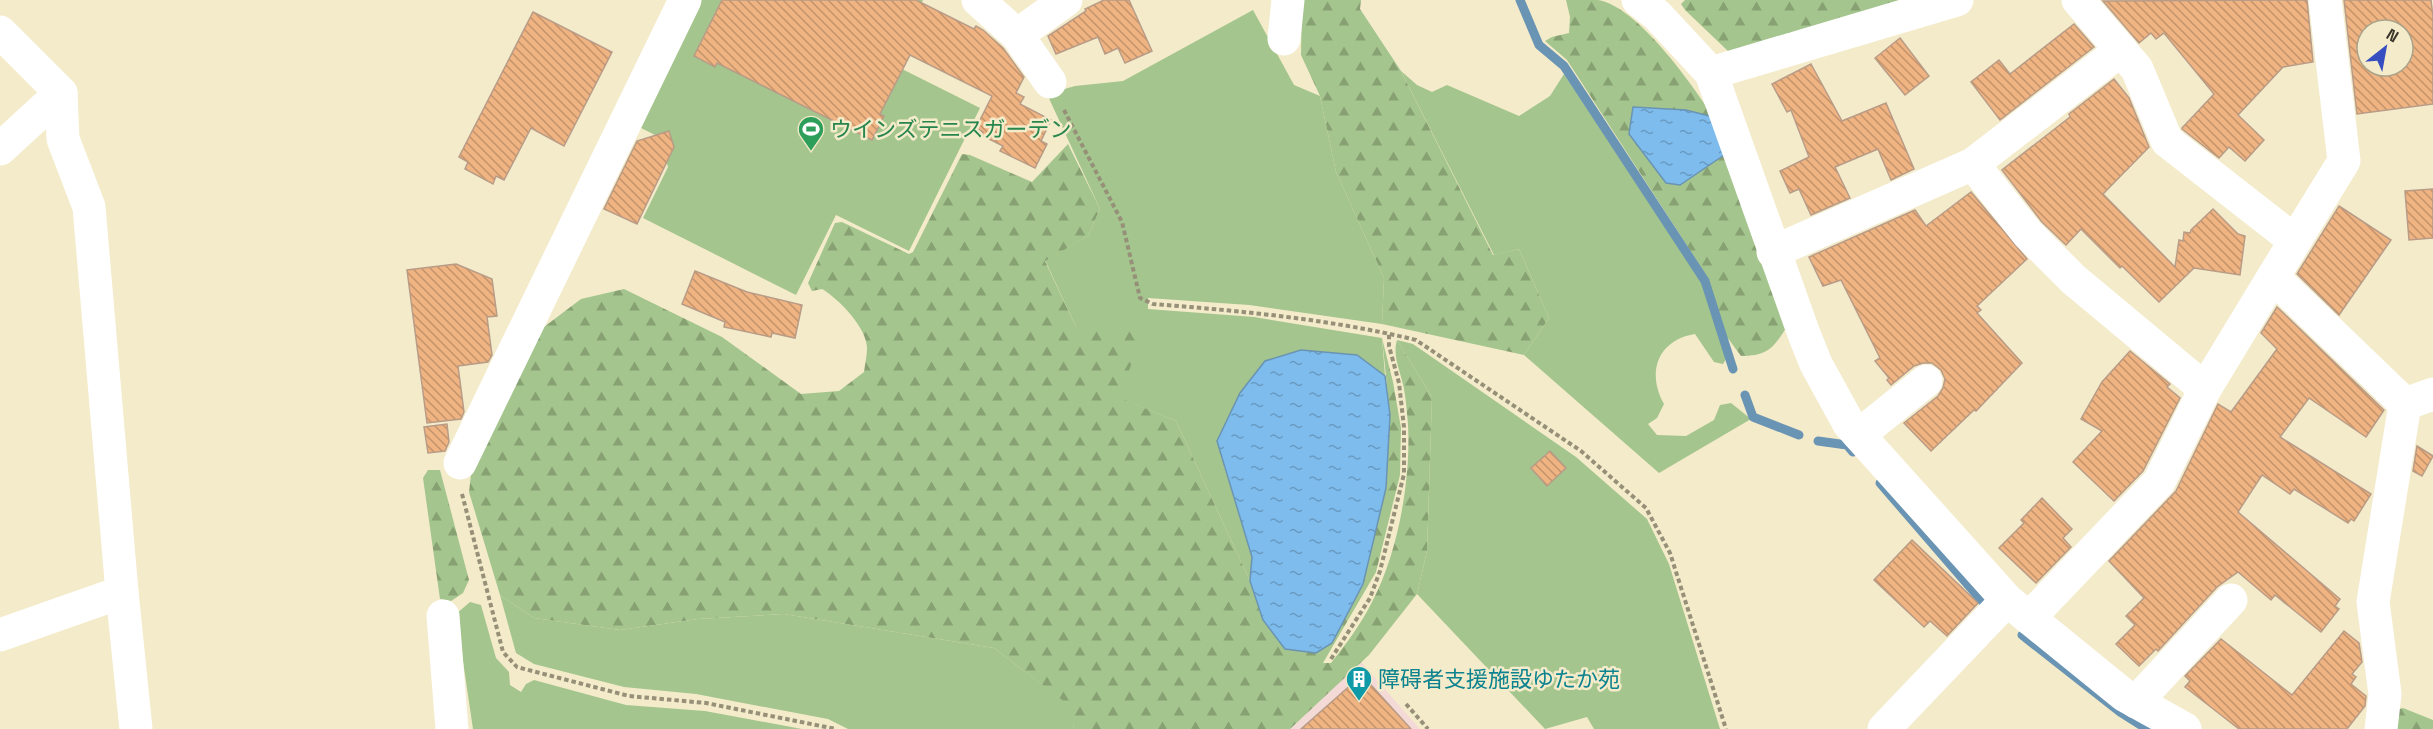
<svg xmlns="http://www.w3.org/2000/svg" width="2433" height="729" font-family="'Space Grotesk','Noto Sans JP',sans-serif">
<defs>
<pattern id="forest-firs" width="22" height="20" patternUnits="userSpaceOnUse" patternTransform="scale(1.5)"><rect width="22" height="20" fill="#a4c58d"/><path d="M5 1l3.5 6h-7zM16 11l3.5 6h-7z" fill="#87a173"/></pattern>
<pattern id="water-ripples" width="26" height="14" patternUnits="userSpaceOnUse" patternTransform="scale(1.5)"><rect width="26" height="14" fill="#7ebcee"/><path d="M2 4q2-2 4 0t4 0M15 11q2-2 4 0t4 0" fill="none" stroke="#689ac1"/></pattern>
<pattern id="building-back-hatch" width="6" height="6" patternUnits="userSpaceOnUse" patternTransform="scale(1.5)"><rect width="6" height="6" fill="#f0b482"/><path d="M-1 5l2 2M0 0l6 6M5-1l2 2" fill="none" stroke="#c3936b"/></pattern>
</defs>
<rect width="100%" height="100%" fill="#f4ebca"/>
<polygon fill="#f4dad7" points="1361,662 1420,729 1290,729"/>
<g fill="#a4c58d">
<polygon points="697,0 923,0 892,64 980,108 909,251 836,215 796,295 643,218 668,167 659,137 635,125"/>
<polygon points="1253,10 1294,85 1320,96 1336,172 1384,278 1382,324 1249,305 1148,298 1148,309 1254,317 1382,338 1385,376 1357,355 1224,466 1252,557 1250,581 1176,421 1117,397 1076,327 1045,260 1088,236 1100,209 1047,94 1075,86 1123,81"/>
<path d="M1401,71L1417,85L1432,92L1447,85L1519,116L1550,96L1564,74L1702,283L1726,359L1723,364L1714,362L1695,334C1658,340 1646,372 1664,404L1657,418L1648,424L1657,435L1686,436L1714,420L1720,405L1731,403L1751,419L1659,473L1524,355L1549,318L1519,249L1494,255Z"/>
<polygon points="1397,340 1413,344 1576,457 1647,519 1669,564 1720,729 1594,729 1587,717 1545,729 1417,594 1427,551 1432,397"/>
<polygon points="500,595 534,618 620,630 698,619 784,614 994,648 1076,710 1073,729 848,729 828,719 696,694 624,687 534,664 516,653"/>
<polygon points="470,602 481,605 496,658 509,672 510,685 521,692 526,684 534,680 626,705 705,711 802,729 473,729 456,614"/>
</g>
<g fill="url(#forest-firs)">
<polygon points="1302,0 1361,0 1360,9 1401,71 1493,255 1519,249 1549,318 1524,355 1382,324 1384,278 1336,172 1320,96 1301,55"/>
<path d="M1566,0C1576,0 1588,0 1598,0C1637,6 1693,85 1713,117L1686,110L1633,108L1629,134L1667,183L1680,185L1727,153L1788,325C1774,347 1769,356 1741,356L1727,337L1708,278L1567,60L1545,41L1552,37L1569,33L1570,17Z"/>
<polygon points="1685,0 1909,0 1729,52 1685,10 1681,4"/>
<path d="M1068,144L1100,209L1088,236L1045,261L1076,327L1146,329L1118,397L1176,421L1250,581L1263,620L1390,415L1382,338L1393,382L1401,428L1400,475L1376,572L1323,663H1331C1346,644 1361,624 1372,602C1398,553 1411,480 1408,425C1407,413 1406,400 1404,389C1401,372 1392,357 1397,340L1432,397L1427,551L1417,594L1369,655L1290,729H1073L1075,710L994,648L784,614L698,619L620,630L534,618L500,595L469,492L474,449L540,330L581,299L624,289L722,337L801,394L839,391L864,372C865,364 867,356 867,348C867,328 839,299 822,289L812,291L808,283L835,223L842,222L909,254L913,252L962,154L970,155L1032,182Z"/>
<polygon points="428,470 440,470 469,580 463,593 451,601 440,599 423,478"/>
<polygon points="2403,708 2433,720 2433,729 2388,729 2396,710"/>
</g>
<g fill="url(#water-ripples)" stroke="#6a94b3" stroke-width="1.5">
<polygon points="1633,107 1686,110 1713,117 1727,153 1680,185 1666,183 1629,134"/>
<polygon points="1301,350 1357,355 1385,376 1390,415 1386,488 1363,584 1332,643 1316,653 1285,649 1263,620 1250,581 1252,557 1217,441 1240,393 1265,361"/>
</g>
<g fill="none" stroke-linecap="round" stroke-linejoin="round">
<g stroke="#6a94b3" stroke-width="9">
<polyline points="1520,0 1539,45 1564,66 1705,281 1733,369"/>
<polyline points="1745,395 1753,417 1799,435"/>
<polyline points="1818,441 1847,445 1853,452"/>
<polyline points="1880,483 1982,601"/>
<polyline points="2022,635 2120,712 2147,729"/>
</g>
</g>
<g fill="url(#building-back-hatch)" stroke="#b89c87" stroke-width="1.5" fill-rule="evenodd">
<polygon points="722,0 916,0 974,29 976,26 983,30 1003,48 1024,77 1016,93 1024,97 1020,104 1051,120 1041,141 1047,144 1035,168 1000,151 1003,146 981,135 983,132 976,128 992,96 910,55 880,114 884,116 872,140 717,63 715,67 694,56"/>
<polygon points="1104,0 1129,0 1152,51 1125,63 1118,48 1105,54 1098,37 1056,54 1048,36 1086,11 1085,9"/>
<polygon points="2307,0 2313,62 2283,67 2238,115 2264,140 2245,161 2229,147 2219,158 2182,129 2182,128 2214,94 2164,33 2156,39 2151,33 2139,43 2103,1"/>
<path d="M2344,0H2431L2433,17V104L2357,114ZM2367,30H2403V66H2367Z"/>
<polygon points="533,12 612,52 564,146 531,128 504,180 496,176 493,184 465,169 468,162 459,157"/>
<polygon points="2074,24 2094,47 2000,120 1971,82 1999,60 2010,74"/>
<polygon points="1900,38 1929,76 1905,95 1875,58"/>
<polygon points="1811,64 1842,121 1886,103 1914,169 1891,180 1878,149 1835,167 1850,198 1811,215 1799,189 1790,193 1780,171 1809,157 1791,110 1787,112 1772,84"/>
<polygon points="2114,79 2129,98 2149,147 2103,194 2175,267 2179,240 2183,241 2184,232 2190,233 2191,230 2213,209 2238,234 2245,236 2240,275 2194,268 2159,302 2122,266 2120,268 2081,229 2066,245 2042,222 2002,170 2070,117 2069,114"/>
<polygon points="669,131 674,147 637,224 604,209 637,141"/>
<polygon points="2433,189 2433,238 2409,240 2405,191"/>
<polygon points="1971,192 2027,259 1977,306 1981,310 1977,313 2022,363 1976,411 1974,410 1931,451 1904,423 1938,396 1943,388 1945,379 1941,370 1932,363 1923,363 1914,366 1891,385 1887,380 1889,378 1875,361 1880,358 1841,280 1823,286 1809,257 1915,210 1926,226"/>
<polygon points="2339,206 2391,240 2339,315 2297,274"/>
<polygon points="456,264 492,279 497,316 487,317 492,355 488,362 458,366 464,412 461,419 427,423 407,270"/>
<polygon points="695,271 747,292 802,305 795,338 772,333 771,337 724,327 725,322 682,304"/>
<polygon points="2277,307 2384,410 2366,437 2309,398 2280,437 2371,494 2354,521 2351,519 2348,523 2294,489 2290,494 2262,475 2238,512 2340,599 2335,606 2339,609 2321,632 2275,595 2271,600 2238,572 2217,587 2158,651 2156,649 2139,666 2116,644 2135,625 2126,616 2144,598 2109,561 2176,491 2218,404 2231,412 2277,349 2261,333"/>
<polygon points="2130,351 2170,384 2167,387 2180,398 2143,471 2114,501 2073,462 2102,431 2081,419 2102,382"/>
<polygon points="447,424 449,442 445,451 428,453 424,427"/>
<polygon points="2417,446 2433,456 2422,476 2413,471"/>
<polygon points="1550,451 1566,468 1547,486 1531,468"/>
<polygon points="2042,498 2072,529 2063,538 2071,547 2036,583 1999,548 2024,523 2021,520"/>
<polygon points="1912,540 1978,603 1947,636 1930,621 1924,627 1874,580"/>
<polygon points="2344,631 2359,643 2362,662 2352,674 2356,677 2351,684 2366,696 2365,706 2347,729 2239,729 2185,687 2190,681 2185,676 2221,639 2292,695"/>
<polygon points="1362,675 1411,729 1301,729"/>
</g>
<g fill="none" stroke-linecap="round" stroke-linejoin="round">
<g stroke="#969079" stroke-width="4" stroke-dasharray="4.5 3" stroke-linecap="butt">
<path d="M1064,110L1122,222L1140,298L1153,304C1241,311 1330,319 1416,340L1581,451L1646,508L1670,553L1726,729"/>
<polyline points="462,494 503,652 517,667 629,696 706,703 836,729"/>
<polyline points="1331,659 1370,598 1380,571 1404,474 1404,427 1399,383 1389,346 1389,333"/>
<polyline points="1406,704 1428,729"/>
</g>
<g stroke="#fff" stroke-width="33">
<polyline points="978,0 1017,35 1050,82"/>
<polyline points="1638,0 1657,15 1711,73 1804,334 1816,364 1849,424 2007,600 2124,695 2185,729"/>
<polyline points="2078,0 2137,69 2167,141 2295,241 2273,277 2405,404"/>
<polyline points="0,32 61,93 63,139 89,207 122,592 136,729"/>
<polyline points="1017,35 1066,0"/>
<polyline points="1284,39 1288,0"/>
<polyline points="1711,73 1957,0"/>
<polyline points="0,149 61,93"/>
<polyline points="1973,164 2028,234 2073,279 2205,389"/>
<polyline points="2295,241 2344,161 2325,0"/>
<polyline points="1773,252 1973,164 2121,50"/>
<polyline points="2405,404 2433,394"/>
<polyline points="1859,435 1926,381"/>
<polyline points="460,463 685,0"/>
<polyline points="443,616 452,729"/>
<polyline points="2029,618 2159,482 2205,389 2273,277"/>
<polyline points="0,635 122,592"/>
<polyline points="2136,702 2231,600"/>
<polyline points="1884,729 2007,600"/>
<polyline points="2381,729 2385,694 2373,602 2405,404"/>
</g>
</g>
<defs>
<g id="stadium-pin" transform="scale(1.35)"><path d="M0 17L-7.5 6A9.5 9.5 0 1 1 7.5 6Z" fill="#2e9e5b" stroke="#f4ebca"/><path d="M0-5a6.5 5 0 1 0 0 10a6.5 5 0 1 0 0-10ZM-3.5-1.8h7v3.6h-7Z" fill="#fff"/></g>
<g id="building-pin" transform="scale(1.35)"><path d="M0 17L-7.5 6A9.5 9.5 0 1 1 7.5 6Z" fill="#0f9aa8" stroke="#f4ebca"/><path d="M-4-6H4V6H1V3H-1V6H-4ZM-2.5-4.3h1.7v1.8h-1.7ZM.8-4.3h1.7v1.8H.8ZM-2.5-1h1.7V.8h-1.7ZM.8-1h1.7V.8H.8Z" fill="#fff"/></g>
</defs>
<g fill-rule="evenodd">
<use href="#stadium-pin" x="811" y="129"/>
<use href="#building-pin" x="1359" y="679"/>
</g>
<g text-anchor="middle" stroke-width="5" stroke-linejoin="round" paint-order="stroke">
<g font-size="22" fill="#27864d" stroke="#f4ebca" text-anchor="start">
<text x="830" y="137">ウインズテニスガーデン</text>
</g>
<g font-size="22" fill="#0d838f" stroke="#f4ebca" text-anchor="start">
<text x="1378" y="687">障碍者支援施設ゆたか苑</text>
</g>
</g>
<g transform="translate(2385 48) rotate(31)"><circle r="28" fill="#f4ebca" stroke="#aaa38a" stroke-width="1.5"/>
<path d="M0-4.5L10 22L0 15L-10 22Z" fill="#374ec0"/>
<text y="-9" font-size="16" font-weight="bold" text-anchor="middle" fill="#3a362a">N</text>
</g>
</svg>
